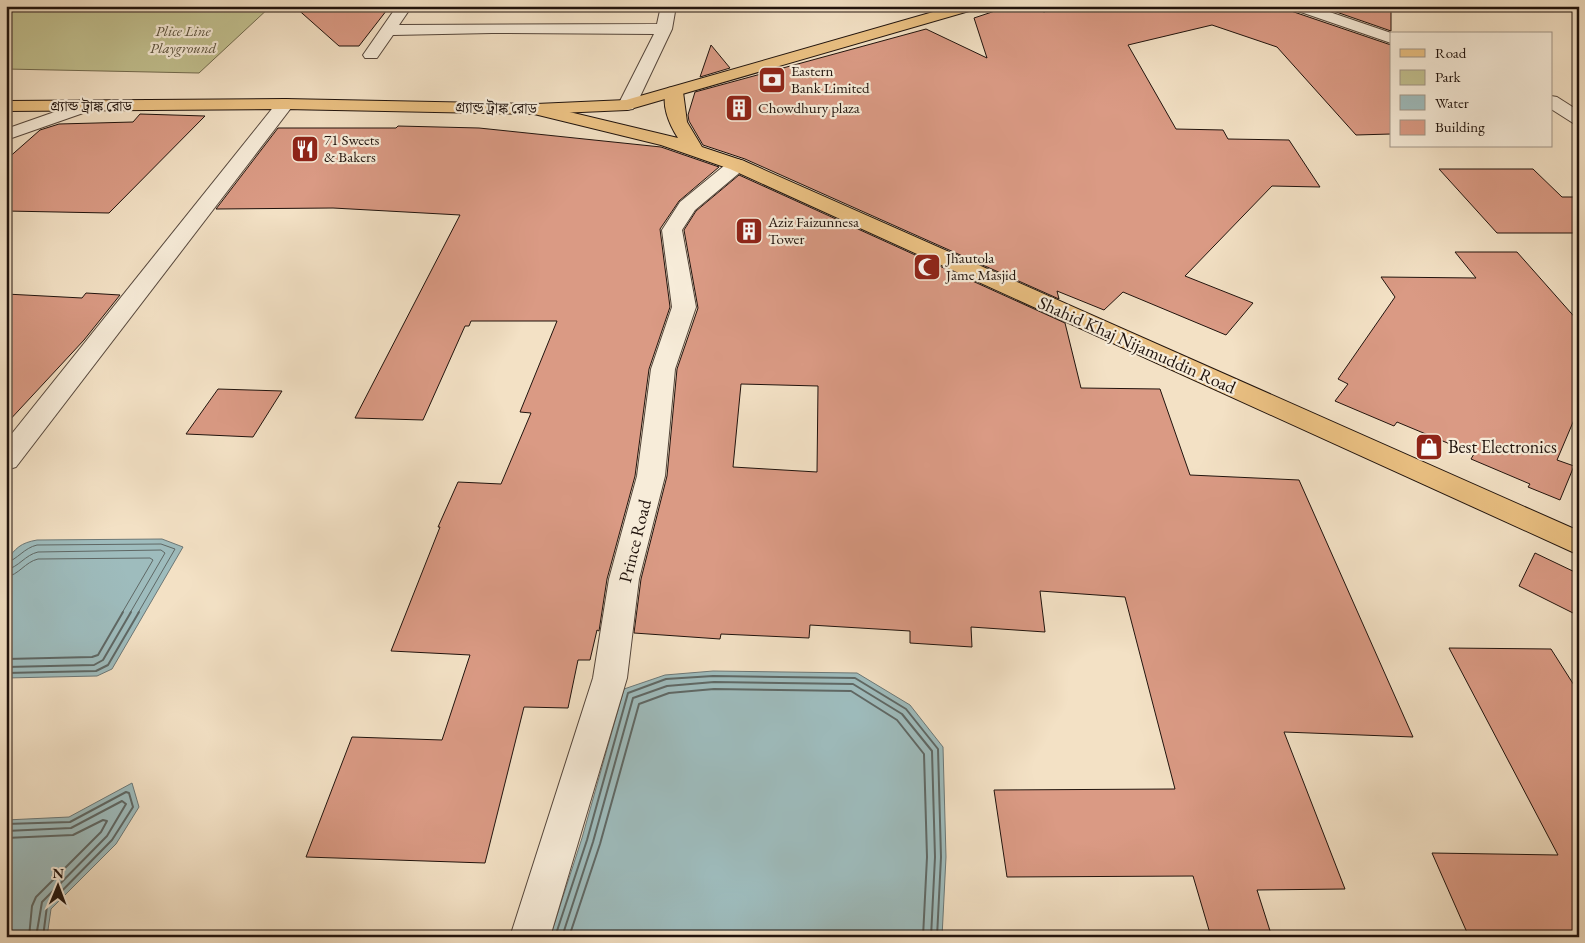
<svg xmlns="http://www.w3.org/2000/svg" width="1585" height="943" font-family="'EB Garamond','Noto Serif Bengali',serif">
<rect width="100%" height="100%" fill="#f3e1c5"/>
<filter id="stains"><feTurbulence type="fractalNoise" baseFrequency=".004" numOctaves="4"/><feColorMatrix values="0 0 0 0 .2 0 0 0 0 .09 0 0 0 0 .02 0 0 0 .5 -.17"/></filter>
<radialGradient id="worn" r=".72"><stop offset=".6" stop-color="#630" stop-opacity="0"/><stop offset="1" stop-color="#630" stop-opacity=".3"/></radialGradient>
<polygon fill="#c2c190" stroke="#716a4e" points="6,6 271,6 199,73 6,69"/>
<g fill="#9ebcbd" stroke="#6c7877">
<path d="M162,539L183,547L112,669L97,676L6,678V561C16,548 20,543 37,540Z"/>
<polygon points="713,671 857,673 910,705 943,747 946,857 942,937 550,937 582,838 624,689 665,675"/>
<polygon points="132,783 139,807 116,844 51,909 47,937 6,937 6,820 69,817"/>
</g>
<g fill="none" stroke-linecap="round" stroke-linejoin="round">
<g stroke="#5f6865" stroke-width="1">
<path d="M6,563C18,559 24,548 37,545L161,544L175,549L138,613"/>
<path d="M6,570C19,567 25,555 38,552L161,550L165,553L130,613"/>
<path d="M6,577C19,575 25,562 38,559L150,558L153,560L122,613"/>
</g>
<g stroke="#5f6865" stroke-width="2">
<polyline points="6,659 92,657 98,655 123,612"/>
<polyline points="6,667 94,665 103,660 131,612"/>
<polyline points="6,673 96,671 108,665 139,612"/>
<polyline points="6,824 70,822 126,792 129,793 133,807 112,840 47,906 43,937"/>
<polyline points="6,831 71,828 122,801 126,804 107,836 42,902 36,937"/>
<polyline points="6,838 73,835 103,820 107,821 101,832 36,897 32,906 29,937"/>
<polyline points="555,937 587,840 628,693 666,679 713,676 855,678 906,709 938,749 941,857 937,937"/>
<polyline points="562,937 593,842 633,698 667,686 714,682 853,684 902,714 932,751 935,857 931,937"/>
<polyline points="569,937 600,844 639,704 669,693 714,689 851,691 897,720 924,754 927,857 923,937"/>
</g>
</g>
<g fill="#da9a84" stroke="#20130d" fill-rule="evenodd">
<polygon points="294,6 390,6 359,46 339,46"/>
<polygon points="1010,6 1031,6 1044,12 1060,6 1288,6 1291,11 1391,45 1391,134 1356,135 1277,47 1212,25 1128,45 1176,129 1223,130 1228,139 1289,140 1320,187 1272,186 1185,276 1253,303 1226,335 1123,292 1104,310 1057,291 1059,299 745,159 703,145 689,121 688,115 695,92 926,29 987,58 974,18"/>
<polygon points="1319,6 1391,6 1391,31"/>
<polygon points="711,45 730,68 700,77"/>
<polygon points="140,114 205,116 109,213 6,211 6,160 40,130 59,124 133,122"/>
<polygon points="398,126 479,128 661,147 719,167 679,201 660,229 670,307 649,369 635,476 607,579 599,631 597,630 590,660 578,660 568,708 524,707 485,863 306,857 352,737 442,740 470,655 391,651 440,527 438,527 458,482 501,484 531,413 520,412 557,321 471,321 469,326 465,326 423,420 355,418 460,215 333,208 216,209 278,128 396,128"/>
<polygon points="1439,169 1533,169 1562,197 1579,197 1579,233 1497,233"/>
<path d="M739,175L1065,323L1081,388L1160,389L1190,475L1299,480L1413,737L1284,732L1345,889L1257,890L1272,937H1211L1193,876L1007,877L994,790L1175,789L1125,597L1040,591L1045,632L971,627L972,647L910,643V631L810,625L809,638L721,634L720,639L634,633L641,579L667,476L677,369L698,308L684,230L696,211ZM741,384L818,386L817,472L733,467Z"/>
<polygon points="1455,252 1517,252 1579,322 1579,408 1557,460 1574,466 1560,500 1528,487 1530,484 1471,459 1474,454 1397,422 1394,426 1335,401 1348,384 1338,379 1395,297 1381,277 1476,278"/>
<polygon points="86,293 120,295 84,340 6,424 6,294 82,298"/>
<polygon points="218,389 282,391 253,437 186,434"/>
<polygon points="1535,553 1579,574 1579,616 1519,586"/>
<polygon points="1449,648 1551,649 1579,693 1579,937 1469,937 1432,853 1558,855"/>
</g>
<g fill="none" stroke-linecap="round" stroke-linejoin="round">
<g stroke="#55463b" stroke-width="2">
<g id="minor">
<polygon points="397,6 412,6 399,25 657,24 661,6 676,6 672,29 636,105 633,109 627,110 621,109 618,105 654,34 492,33 393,35 377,58 365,58 363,55"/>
<polygon points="1290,6 1312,6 1394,34 1391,34 1391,43 1292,9"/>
<polygon points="1551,96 1557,97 1579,111 1579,124 1573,123 1551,109"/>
<polygon points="285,99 291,100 294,104 291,108 16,467 6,470 6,441 279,100"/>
<polygon points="83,102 89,103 92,107 89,111 6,140 6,129"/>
<polygon points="737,159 744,161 747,165 744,169 695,210 682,230 696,307 675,369 665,476 639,579 627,678 550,937 510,937 593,678 609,579 637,476 651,369 672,307 662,230 680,202 730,161"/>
</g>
</g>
<g stroke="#20130d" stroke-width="2">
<path id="primary" d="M674,87L680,88L683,92L687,122L702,147L744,161L1579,531V555L730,169L661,145L530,113L527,109L530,105L536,104L678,138C670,126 659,102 668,88Z"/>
</g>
<g stroke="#20130d" stroke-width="2">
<polygon id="trunk" points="954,6 978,6 976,9 627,110 536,114 285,109 6,111 6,101 285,99 536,104 626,100"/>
</g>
<use href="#minor" fill="#f7ecd9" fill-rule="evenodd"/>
<use href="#primary" fill="#eac082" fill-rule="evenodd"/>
<use href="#trunk" fill="#eac082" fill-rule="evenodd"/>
</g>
<defs>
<g id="bank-square" transform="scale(1.4375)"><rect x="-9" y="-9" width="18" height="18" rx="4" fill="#8f2418" stroke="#f7ecd9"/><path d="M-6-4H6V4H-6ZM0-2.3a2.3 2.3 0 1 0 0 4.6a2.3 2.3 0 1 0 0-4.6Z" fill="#fff"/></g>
<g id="building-square" transform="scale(1.4375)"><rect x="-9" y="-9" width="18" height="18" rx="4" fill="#8f2418" stroke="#f7ecd9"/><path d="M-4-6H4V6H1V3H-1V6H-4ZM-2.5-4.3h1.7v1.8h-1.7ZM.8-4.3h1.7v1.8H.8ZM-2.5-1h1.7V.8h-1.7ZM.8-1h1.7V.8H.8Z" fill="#fff"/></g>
<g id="restaurant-square" transform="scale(1.4375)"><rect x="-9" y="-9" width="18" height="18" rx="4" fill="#8f2418" stroke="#f7ecd9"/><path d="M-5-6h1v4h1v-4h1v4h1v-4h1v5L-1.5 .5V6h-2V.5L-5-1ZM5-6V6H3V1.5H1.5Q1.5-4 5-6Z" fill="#fff"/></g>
<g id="mosque-square" transform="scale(1.4375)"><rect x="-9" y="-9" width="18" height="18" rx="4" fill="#8f2418" stroke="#f7ecd9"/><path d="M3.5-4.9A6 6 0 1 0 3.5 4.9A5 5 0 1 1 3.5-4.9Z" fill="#fff"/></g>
<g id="shop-square" transform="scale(1.4375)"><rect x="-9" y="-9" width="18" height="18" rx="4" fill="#8f2418" stroke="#f7ecd9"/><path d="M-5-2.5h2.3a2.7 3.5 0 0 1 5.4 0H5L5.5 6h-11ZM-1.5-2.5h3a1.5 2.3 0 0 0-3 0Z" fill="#fff"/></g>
</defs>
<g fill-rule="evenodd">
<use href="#bank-square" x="772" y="80"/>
<use href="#building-square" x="739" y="108"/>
<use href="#restaurant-square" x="305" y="149"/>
<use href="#building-square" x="749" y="231"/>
<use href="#mosque-square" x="927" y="267"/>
<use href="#shop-square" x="1429" y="447"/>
</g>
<g text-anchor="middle" stroke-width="4.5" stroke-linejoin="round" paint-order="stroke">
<g font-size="15" font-style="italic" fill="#59503b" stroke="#f7ecd9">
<text x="183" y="36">Plice Line<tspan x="183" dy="17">Playground</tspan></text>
</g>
<g font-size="15" fill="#20130d" stroke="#f7ecd9" text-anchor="start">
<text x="791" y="76">Eastern<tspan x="791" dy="17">Bank Limited</tspan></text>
<text x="758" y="113">Chowdhury plaza</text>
<text x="324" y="145">71 Sweets<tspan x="324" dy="17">&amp; Bakers</tspan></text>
<text x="768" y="227">Aziz Faizunnesa<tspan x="768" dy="17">Tower</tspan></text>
<text x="946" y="263">Jhautola<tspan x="946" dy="17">Jame Masjid</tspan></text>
</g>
<g font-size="15" fill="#20130d" stroke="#f7ecd9">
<text x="91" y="111">গ্র্যান্ড ট্রাঙ্ক রোড</text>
<text transform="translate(496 108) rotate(1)" y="5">গ্র্যান্ড ট্রাঙ্ক রোড</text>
</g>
<g font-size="18" fill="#20130d" stroke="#f7ecd9">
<text transform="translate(1137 345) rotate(24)" y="6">Shahid Khaj Nijamuddin Road</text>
<text transform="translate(635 541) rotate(-76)" y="6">Prince Road</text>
</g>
<g font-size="18" fill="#20130d" stroke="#f7ecd9" text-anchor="start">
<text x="1448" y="453">Best Electronics</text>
</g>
</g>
<rect width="1585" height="943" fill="none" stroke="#f3e1c5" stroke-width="25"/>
<rect x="8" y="8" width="1570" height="928" fill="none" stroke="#20130d" stroke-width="2.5"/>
<rect x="12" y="12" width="1560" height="918" fill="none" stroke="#20130d"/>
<rect x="1390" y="32" width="162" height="115" fill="#f7ecd9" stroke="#a19587"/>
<rect x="1400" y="49" width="25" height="8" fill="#eac082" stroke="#a19587"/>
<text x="1435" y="58" font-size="15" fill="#20130d">Road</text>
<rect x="1400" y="70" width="25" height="15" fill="#c2c190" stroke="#a19587"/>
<text x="1435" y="82" font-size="15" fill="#20130d">Park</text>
<rect x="1400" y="95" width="25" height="15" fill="#9ebcbd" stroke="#a19587"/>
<text x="1435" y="108" font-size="15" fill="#20130d">Water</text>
<rect x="1400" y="120" width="25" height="15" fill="#da9a84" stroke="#a19587"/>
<text x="1435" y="132" font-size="15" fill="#20130d">Building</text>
<g transform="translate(58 886) rotate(1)" stroke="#f7ecd9" stroke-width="4" paint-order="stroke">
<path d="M0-4L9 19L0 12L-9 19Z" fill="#20130d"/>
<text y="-8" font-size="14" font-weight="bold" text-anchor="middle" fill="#20130d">N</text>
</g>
<rect width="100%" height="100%" filter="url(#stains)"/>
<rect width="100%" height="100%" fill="url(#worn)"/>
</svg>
